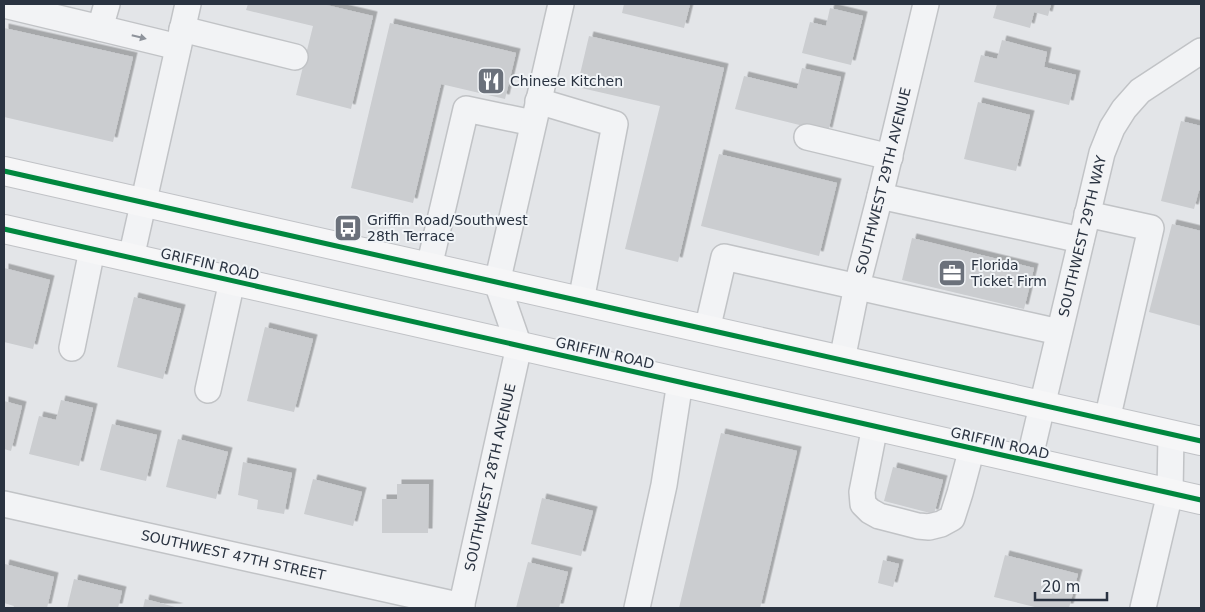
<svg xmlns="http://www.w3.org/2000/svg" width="1205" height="612" font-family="'DejaVu Sans',sans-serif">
<defs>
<filter id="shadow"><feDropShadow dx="4.5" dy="-4.5" stdDeviation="0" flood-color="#0004"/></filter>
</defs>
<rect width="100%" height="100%" fill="#e3e5e8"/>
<g fill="#cbcdd0" filter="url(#shadow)">
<polygon points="248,4 322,4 373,16 351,109 296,95 313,26 246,10"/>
<polygon points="624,4 690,4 684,28 622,13"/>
<polygon points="997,4 1051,4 1048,16 1034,12 1030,28 993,18"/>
<polygon points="830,8 863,16 851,65 802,53 810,22 826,26"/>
<polygon points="390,23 516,53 505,99 441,84 413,203 351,188"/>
<polygon points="4,28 133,57 113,142 4,117"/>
<polygon points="589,36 724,68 678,262 625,249 660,106 577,87"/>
<polygon points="1002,40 1047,52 1044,67 1076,75 1069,105 974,82 981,55 997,59"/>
<polygon points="802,68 841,77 828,132 735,109 744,76 797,89"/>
<polygon points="978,102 1030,115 1016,171 964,159"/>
<polygon points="1181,121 1201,126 1201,191 1199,190 1194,209 1161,201"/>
<polygon points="719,154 837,183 819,256 701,226"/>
<polygon points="1172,224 1201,231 1201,326 1149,312"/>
<polygon points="912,238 1034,268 1024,309 902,280"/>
<polygon points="4,268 50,280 33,349 4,342"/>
<polygon points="134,297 181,309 163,379 117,367"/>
<polygon points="265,327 313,339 294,412 247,401"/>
<polygon points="61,400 93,408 79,466 29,454 39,416 56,420"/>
<polygon points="4,401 22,406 11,451 4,449"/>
<polygon points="112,424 157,435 146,481 100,470"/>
<polygon points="721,433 797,451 760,608 679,608"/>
<polygon points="178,439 228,452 216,499 166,487"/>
<polygon points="243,462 292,473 284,514 257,509 258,500 238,495"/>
<polygon points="893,467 943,480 934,514 884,501"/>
<polygon points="313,479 362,492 353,526 304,514"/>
<polygon points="397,484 429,484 428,533 382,533 382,499 397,499"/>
<polygon points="542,498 593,511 581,556 531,544"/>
<polygon points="1005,555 1078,574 1069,608 1039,608 994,597"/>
<polygon points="883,560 899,564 893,587 878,583"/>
<polygon points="528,562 568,572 559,608 516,608"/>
<polygon points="5,564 54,577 47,608 13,608 14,606 4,603 4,569"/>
<polygon points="74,579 122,591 118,608 67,608"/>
<polygon points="145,599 179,608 143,608"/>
</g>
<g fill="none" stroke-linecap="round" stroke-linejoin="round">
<g stroke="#c1c3c6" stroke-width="28">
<g id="minor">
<polyline points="4,5 100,28 107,4"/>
<polyline points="100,28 178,47"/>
<polyline points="182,29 295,57"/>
<polyline points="538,101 615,124 581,301"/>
<polyline points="807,137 890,157"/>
<polyline points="880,196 1081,240"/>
<polyline points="1087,214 1151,228 1107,420"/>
<polyline points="131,258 188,4"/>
<polyline points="429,267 466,109 533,123"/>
<polyline points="707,330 724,257 1059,332"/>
<polyline points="72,348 92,250"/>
<path id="s1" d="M842,360L857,286L880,196L926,4"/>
<polyline points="208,390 232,281"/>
<polyline points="875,426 862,492 863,504 870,511 879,516 918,526 929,527 941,524 952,518 960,493 972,448"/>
<path id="s2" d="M1029,461L1102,153L1112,128L1124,109L1140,91L1201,51"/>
<path id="s3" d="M4,504L462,606"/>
<path id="s4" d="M461,608L519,346L497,283L561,4"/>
<polyline points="637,608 664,485 680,382"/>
<polyline points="1143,608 1170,493 1171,434"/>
</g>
</g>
<g stroke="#c0c2c6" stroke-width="30">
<g id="major">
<polyline points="4,171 1201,441"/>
<polyline points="4,229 1201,500"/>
</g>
</g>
<use href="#minor" stroke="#f2f3f5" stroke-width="25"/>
<use href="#major" stroke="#f6f6f7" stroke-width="28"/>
<g stroke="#f1f4f7" stroke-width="8">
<g id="cycleway">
<polyline points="4,171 1201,441"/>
<polyline points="4,229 1201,500"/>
</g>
</g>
<use href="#cycleway" stroke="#00873e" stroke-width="5"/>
</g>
<defs><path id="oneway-solid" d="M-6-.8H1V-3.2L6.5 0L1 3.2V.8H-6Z" transform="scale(1.25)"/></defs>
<use fill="#8e939b" href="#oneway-solid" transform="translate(139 37) rotate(14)"/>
<defs>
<g id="restaurant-square" transform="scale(1.4375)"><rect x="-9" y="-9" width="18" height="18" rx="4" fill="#6b717b" stroke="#f1f4f7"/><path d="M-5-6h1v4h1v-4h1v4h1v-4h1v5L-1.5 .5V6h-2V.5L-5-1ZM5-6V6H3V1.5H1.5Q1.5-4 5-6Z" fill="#fff"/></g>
<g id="bus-square" transform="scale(1.4375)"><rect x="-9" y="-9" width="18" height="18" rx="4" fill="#6b717b" stroke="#f1f4f7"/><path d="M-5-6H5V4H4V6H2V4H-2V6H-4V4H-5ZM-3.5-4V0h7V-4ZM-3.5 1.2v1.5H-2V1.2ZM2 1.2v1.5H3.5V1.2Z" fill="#fff"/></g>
<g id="office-square" transform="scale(1.4375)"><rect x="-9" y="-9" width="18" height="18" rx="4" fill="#6b717b" stroke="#f1f4f7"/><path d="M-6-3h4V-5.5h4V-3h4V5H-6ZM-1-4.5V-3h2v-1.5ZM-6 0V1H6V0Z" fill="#fff"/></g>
</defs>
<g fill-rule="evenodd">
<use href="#restaurant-square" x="491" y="81"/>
<use href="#bus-square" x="348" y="228"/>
<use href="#office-square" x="952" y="273"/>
</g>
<g text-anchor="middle" stroke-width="4" stroke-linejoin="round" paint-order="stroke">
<g font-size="14" fill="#2a3341" stroke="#f1f4f7" text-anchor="start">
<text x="510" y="86">Chinese Kitchen</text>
<text x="367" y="225">Griffin Road/Southwest<tspan x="367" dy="16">28th Terrace</tspan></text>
<text x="971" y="270">Florida<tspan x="971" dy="16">Ticket Firm</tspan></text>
</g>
<g font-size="14" fill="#2a3341" stroke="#f1f4f7">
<text dy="5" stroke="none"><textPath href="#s1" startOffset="184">SOUTHWEST 29TH AVENUE</textPath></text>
<text dy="5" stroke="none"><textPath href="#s2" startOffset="231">SOUTHWEST 29TH WAY</textPath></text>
<text transform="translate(210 264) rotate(13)" y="5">GRIFFIN ROAD</text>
<text transform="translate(605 353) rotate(13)" y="5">GRIFFIN ROAD</text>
<text transform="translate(1000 443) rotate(13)" y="5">GRIFFIN ROAD</text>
<text dy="5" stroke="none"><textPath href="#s4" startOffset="134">SOUTHWEST 28TH AVENUE</textPath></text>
<text dy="5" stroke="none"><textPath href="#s3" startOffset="235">SOUTHWEST 47TH STREET</textPath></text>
</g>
</g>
<rect width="1205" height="612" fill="none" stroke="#2a3341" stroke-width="10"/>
<path d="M1035 592v8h72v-8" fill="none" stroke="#2a3341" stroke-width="2.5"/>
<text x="1042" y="592" font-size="15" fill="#2a3341" stroke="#f1f4f7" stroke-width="4" paint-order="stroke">20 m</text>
</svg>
